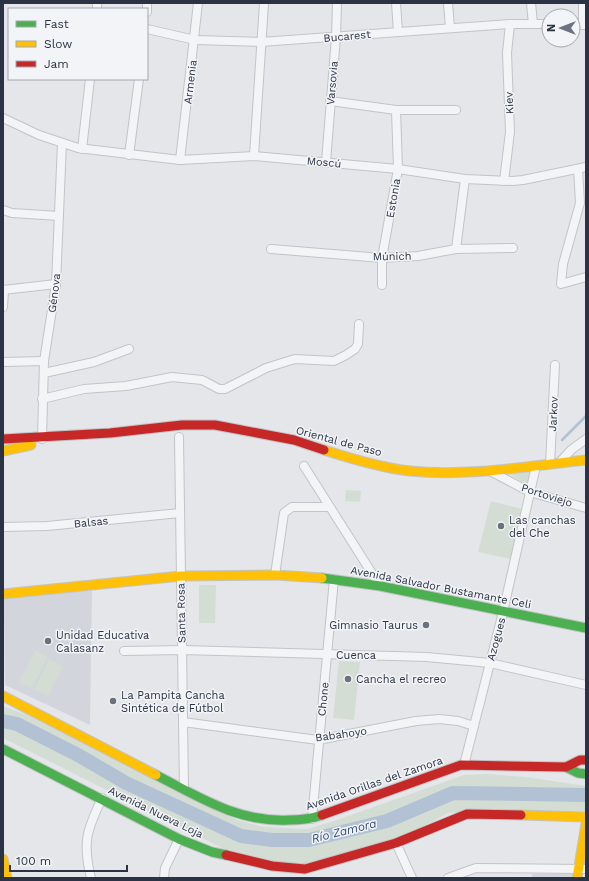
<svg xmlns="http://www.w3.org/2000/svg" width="589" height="881" font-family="'Work Sans',sans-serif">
<rect width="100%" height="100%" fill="#e4e6e9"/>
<g fill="#d2d5dc">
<polygon points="92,590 90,725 5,685 4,598"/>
<polygon points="532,874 572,874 571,878 532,878"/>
</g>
<g fill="#d4ddd4">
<polygon points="504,471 531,471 528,485"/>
<polygon points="346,490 361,491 360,502 345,501"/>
<polygon points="491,501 522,509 511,559 478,552"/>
<polygon points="199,585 216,585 215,623 199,623"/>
<polygon points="35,651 48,657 32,688 19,682"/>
<polygon points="49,659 63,666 48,696 34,689"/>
<polygon points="339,661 360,662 354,720 333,718"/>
<polygon points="3,706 27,715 237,820 264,827 307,829 337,820 464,775 486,774 526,777 586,786 586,811 497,810 448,813 402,838 295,866 226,850 3,738"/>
</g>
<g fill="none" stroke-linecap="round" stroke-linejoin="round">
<polyline stroke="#b2c1d4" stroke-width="2.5" points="562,440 586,416"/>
<polyline stroke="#b2c1d4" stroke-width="14" points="3,721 17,724 78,755 126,783 241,836 272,840 309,840 387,821 453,793 586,795"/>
<g stroke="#c2c4c7" stroke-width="10">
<g id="street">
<polyline points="396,3 398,32"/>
<polyline points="448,3 450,28"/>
<polyline points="531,3 533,24"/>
<polyline points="583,3 583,25"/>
<polyline points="97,9 97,3"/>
<polyline points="147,12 147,3"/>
<polyline points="573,24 586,25"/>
<polyline points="147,29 195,40 261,42 510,24 549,24"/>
<polyline points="330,101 396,110 456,110"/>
<polyline points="3,118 39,135 78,148 180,160 254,156 398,169 465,179 512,181 523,180 586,167"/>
<polyline points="82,149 90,79"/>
<polyline points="129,155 139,79"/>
<polyline points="254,156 264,3"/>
<polyline points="180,160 198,3"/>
<polyline points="326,162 336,37 337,3"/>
<polyline points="578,169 580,203 563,264 561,284 586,277"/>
<polyline points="504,181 510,132 507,53 510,24"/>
<polyline points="3,210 12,213 59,216"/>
<polyline points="271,249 382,258 418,256 456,249 513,248"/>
<polyline points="456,249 465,179"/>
<polyline points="382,285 382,258 398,169 396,110"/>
<polyline points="3,290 56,284"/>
<polyline points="3,307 4,290"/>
<polyline points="3,362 44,361"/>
<polyline points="44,373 94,362 129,349"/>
<polyline points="42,399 84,389 126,386 172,377 202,380 219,389 225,389 266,368 285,362 295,359 334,361 346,355 355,349 358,344 359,324"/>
<polyline points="179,437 184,789"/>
<polyline points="42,439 44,361 56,284 62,143"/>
<polyline points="560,462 571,450 586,439"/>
<polyline points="550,464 555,365"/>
<polyline points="304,466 380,586"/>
<polyline points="490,471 530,492 586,508"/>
<polyline points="3,527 47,526 180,513"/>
<polyline points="275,575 284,513 292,507 328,507"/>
<polyline points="124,651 182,650 427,657 490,663 586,685"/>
<polyline points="183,722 318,740 416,721 439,719 458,721 474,726"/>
<polyline points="464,765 503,612 536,466"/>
<polyline points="312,819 334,579"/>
<polyline points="396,843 412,878"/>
<path d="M91,878C82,842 87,830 102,798"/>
<polyline points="164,878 165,868 179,839"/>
<polyline points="448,878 476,868 586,869"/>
</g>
</g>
<g stroke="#c2c4c7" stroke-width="11">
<g id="fast">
<polyline points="322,578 380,586 586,628"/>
<polyline points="3,749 179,839 212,852 226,855"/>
<polyline points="566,767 578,773 586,774"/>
<path d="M156,775C199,797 239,823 289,820C301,820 311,819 322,815"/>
</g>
</g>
<g stroke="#c2c4c7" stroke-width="11">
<g id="slow">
<path d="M324,450C352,459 382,468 410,471C468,477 528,466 586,460"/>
<polyline points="3,451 31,445"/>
<polyline points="3,594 181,576 275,575 322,578"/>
<polyline points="3,696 156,775"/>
<polyline points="521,815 586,817"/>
<polyline points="3,859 7,878"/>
<polyline points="577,878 586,824"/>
</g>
</g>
<g stroke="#c2c4c7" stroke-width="11">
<g id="jam">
<polyline points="3,439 110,433 182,425 215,425 294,440 324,450"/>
<polyline points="322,815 461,765 566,767 580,760 586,760"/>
<polyline points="226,855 272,866 305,869 396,843 467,814 521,815"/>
</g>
</g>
<use href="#street" stroke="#f3f4f6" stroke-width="8"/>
<use href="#fast" stroke="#4caf50" stroke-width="9"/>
<use href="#slow" stroke="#ffc107" stroke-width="9"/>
<use href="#jam" stroke="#c62828" stroke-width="9"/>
</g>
<g fill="#6b717d" stroke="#f2f4f8" stroke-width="1.5">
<circle cx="501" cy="526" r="4"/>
<circle cx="426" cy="625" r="4"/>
<circle cx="48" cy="641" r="4"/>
<circle cx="348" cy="679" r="4"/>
<circle cx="113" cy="701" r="4"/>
</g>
<g text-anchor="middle" stroke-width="3" stroke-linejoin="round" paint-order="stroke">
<g font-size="11" fill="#2a3243" stroke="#f2f4f8">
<text transform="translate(347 36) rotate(-5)" y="4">Bucarest</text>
<text transform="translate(190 82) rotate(-83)" y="4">Armenia</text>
<text transform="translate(332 83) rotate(-85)" y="4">Varsovia</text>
<text transform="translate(509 103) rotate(-92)" y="4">Kiev</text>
<text transform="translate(324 162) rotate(5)" y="4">Moscú</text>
<text transform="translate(393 198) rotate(-80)" y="4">Estonia</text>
<text transform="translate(392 256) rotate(-1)" y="4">Múnich</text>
<text transform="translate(54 293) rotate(-83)" y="4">Génova</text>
<text transform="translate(553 414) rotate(-87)" y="4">Jarkov</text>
<text transform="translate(339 441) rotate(15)" y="4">Oriental de Paso</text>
<text transform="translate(547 495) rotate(18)" y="4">Portoviejo</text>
<text transform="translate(91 522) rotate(-6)" y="4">Balsas</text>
<text transform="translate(441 587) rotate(11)" y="4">Avenida Salvador Bustamante Celi</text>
<text transform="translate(181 613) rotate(-91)" y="4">Santa Rosa</text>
<text transform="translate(496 639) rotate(-75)" y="4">Azogues</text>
<text x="356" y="659">Cuenca</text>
<text transform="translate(323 699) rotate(-84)" y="4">Chone</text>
<text transform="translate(341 734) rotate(-8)" y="4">Babahoyo</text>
<text transform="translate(374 783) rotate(-19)" y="4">Avenida Orillas del Zamora</text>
<text transform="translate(156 812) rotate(26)" y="4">Avenida Nueva Loja</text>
</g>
<g font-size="11" fill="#2a3243" stroke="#f2f4f8" text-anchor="start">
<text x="509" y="524">Las canchas<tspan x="509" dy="13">del Che</tspan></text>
<text x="418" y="629" text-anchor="end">Gimnasio Taurus</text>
<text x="56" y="639">Unidad Educativa<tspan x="56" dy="13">Calasanz</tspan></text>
<text x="356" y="683">Cancha el recreo</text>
<text x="121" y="699">La Pampita Cancha<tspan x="121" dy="13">Sintética de Fútbol</tspan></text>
</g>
<g font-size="12" font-style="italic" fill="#334e78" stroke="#f2f4f8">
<text transform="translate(344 831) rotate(-14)" y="4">Río Zamora</text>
</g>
</g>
<rect width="589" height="881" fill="none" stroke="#2a3243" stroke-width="8"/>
<rect x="8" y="8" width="140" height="72" fill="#f2f4f8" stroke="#a2a6b0"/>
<rect x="16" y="21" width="20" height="6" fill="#4caf50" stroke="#a2a6b0"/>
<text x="44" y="28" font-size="12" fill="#2a3243">Fast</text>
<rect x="16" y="41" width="20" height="6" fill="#ffc107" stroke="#a2a6b0"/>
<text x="44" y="48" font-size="12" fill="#2a3243">Slow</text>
<rect x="16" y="61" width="20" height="6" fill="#c62828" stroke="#a2a6b0"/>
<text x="44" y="68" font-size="12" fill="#2a3243">Jam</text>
<g transform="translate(561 28) rotate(270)"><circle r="19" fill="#f2f4f8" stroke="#a2a6b0"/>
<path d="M0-3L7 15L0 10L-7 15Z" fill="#6b717d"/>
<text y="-6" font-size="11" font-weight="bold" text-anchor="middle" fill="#2a3243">N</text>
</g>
<path d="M10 865v6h117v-6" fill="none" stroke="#2a3243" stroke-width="2"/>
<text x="16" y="865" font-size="12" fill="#2a3243" stroke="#f2f4f8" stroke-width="3" paint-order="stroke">100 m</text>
</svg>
